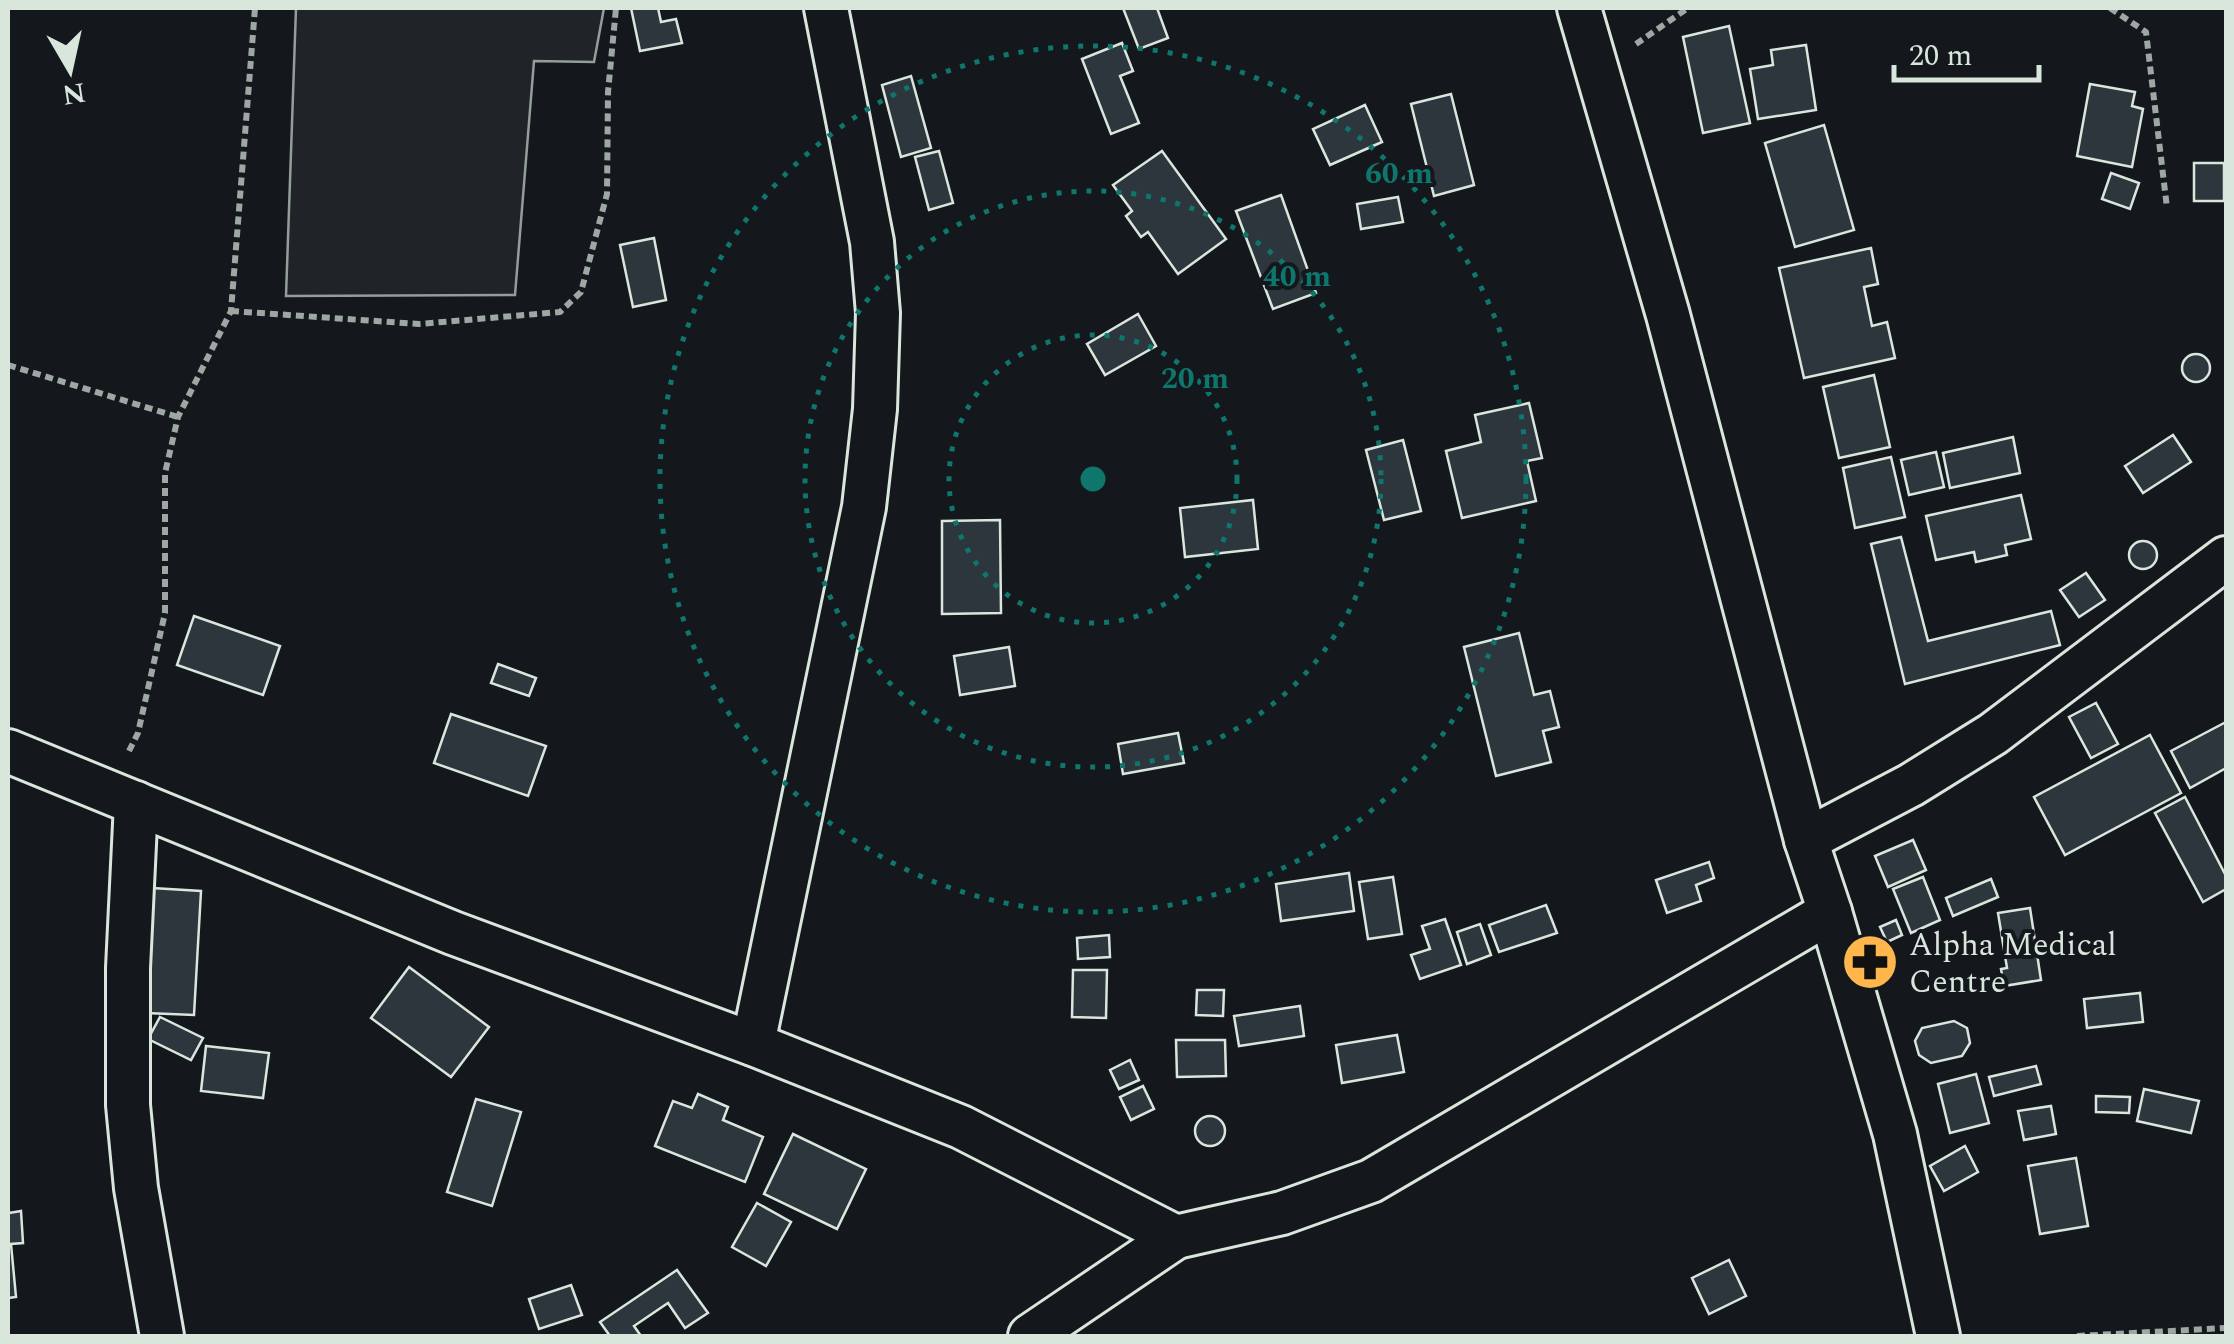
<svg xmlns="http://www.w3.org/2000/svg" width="2234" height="1344" font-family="Spectral,serif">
<rect width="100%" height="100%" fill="#14181c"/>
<polygon fill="#202428" stroke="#939e99" stroke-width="2.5" points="296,8 604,8 594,62 534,61 515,295 286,296"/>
<g fill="#2c363c" stroke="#d8e6dc" stroke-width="2.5">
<polygon points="631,8 658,8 661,22 676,19 682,43 640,51"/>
<polygon points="1123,8 1157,8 1168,38 1139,49"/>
<polygon points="1729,26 1750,123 1703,133 1683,37"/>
<polygon points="1122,43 1133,71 1120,76 1139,123 1111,134 1082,59"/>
<polygon points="1806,45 1816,110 1758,119 1750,69 1773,65 1771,50"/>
<polygon points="911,76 931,148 901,157 882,85"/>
<polygon points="2090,84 2135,92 2132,106 2143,109 2132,167 2077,156"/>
<polygon points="1451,94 1474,185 1434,196 1411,104"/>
<polygon points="1365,105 1382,142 1330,165 1313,129"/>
<polygon points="1824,125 1854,230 1795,247 1765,143"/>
<polygon points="939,151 953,203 929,210 915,157"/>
<polygon points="1162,151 1226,239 1178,274 1148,232 1141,237 1126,216 1132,211 1113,185"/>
<rect x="2194" y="163" width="30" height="38"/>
<polygon points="2111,173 2139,183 2130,209 2102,199"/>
<polygon points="1281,195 1316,293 1273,309 1236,211"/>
<polygon points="1398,197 1403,222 1361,229 1357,204"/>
<polygon points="654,238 666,300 633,307 620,245"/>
<polygon points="1871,248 1878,284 1864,287 1872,326 1887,322 1895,358 1804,378 1779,268"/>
<polygon points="1138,314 1156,346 1105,375 1087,344"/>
<circle cx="2196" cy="368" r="14"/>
<polygon points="1874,375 1890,447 1839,458 1823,387"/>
<polygon points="1529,403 1542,458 1527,461 1536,501 1462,518 1446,451 1481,442 1475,415"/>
<polygon points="2173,435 2191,462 2143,493 2125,466"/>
<polygon points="2013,437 2020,473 1950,488 1943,453"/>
<polygon points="1403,440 1421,511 1384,520 1366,450"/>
<polygon points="1936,452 1944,487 1909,495 1901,460"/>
<polygon points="1891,457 1905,517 1855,528 1843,468"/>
<polygon points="2021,495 2031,539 2005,545 2007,555 1976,562 1974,552 1936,560 1926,516"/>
<polygon points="1253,500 1258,549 1185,557 1180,508"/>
<polygon points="1000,520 1001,613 942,614 942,521"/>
<polygon points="1901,537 1928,641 2051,611 2060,645 1905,684 1871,544"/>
<circle cx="2143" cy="555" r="14"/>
<polygon points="2086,573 2105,600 2079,617 2060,590"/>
<polygon points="194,616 280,646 263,695 177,665"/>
<polygon points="1519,633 1534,695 1550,691 1559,727 1543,731 1551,762 1496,776 1464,647"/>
<polygon points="1009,647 1015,686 960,695 954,656"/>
<polygon points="498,664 536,678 529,696 491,683"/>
<polygon points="2096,703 2118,744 2091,758 2069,717"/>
<polygon points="451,714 546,746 528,796 434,763"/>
<polygon points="2226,722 2226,768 2190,788 2171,751"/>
<polygon points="1178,733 1184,763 1123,774 1118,744"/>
<polygon points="2150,735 2181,793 2065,855 2034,797"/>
<polygon points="2185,797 2226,876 2226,889 2203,902 2155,813"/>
<polygon points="1913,840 1926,870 1888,887 1875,856"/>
<polygon points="1709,862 1714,878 1696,885 1701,901 1667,913 1656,880"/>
<polygon points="1349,873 1354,911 1281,921 1276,884"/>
<polygon points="1393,877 1402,934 1368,939 1359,882"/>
<polygon points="1923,877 1940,920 1911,933 1893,889"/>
<polygon points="1991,879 1998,897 1953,916 1946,898"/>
<polygon points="152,888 201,891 194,1015 146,1013"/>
<polygon points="1546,905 1557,933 1499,952 1489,925"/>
<polygon points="2030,908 2041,980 2004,986 2001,969 2007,968 1998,913"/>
<polygon points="1445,919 1461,965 1420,979 1411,955 1430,949 1422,926"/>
<polygon points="1896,920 1902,935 1887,942 1880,927"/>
<polygon points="1480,924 1491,955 1467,964 1457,932"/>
<polygon points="1109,935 1110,957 1078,959 1077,938"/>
<polygon points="409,967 489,1027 451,1077 371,1018"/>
<polygon points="1073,970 1107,970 1106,1018 1072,1017"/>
<polygon points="1197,990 1224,990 1223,1016 1196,1015"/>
<polygon points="2140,993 2143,1022 2087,1028 2084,999"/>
<polygon points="1300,1006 1304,1036 1239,1046 1234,1016"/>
<polygon points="160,1017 203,1038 191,1060 148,1039"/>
<polygon points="1954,1021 1967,1028 1970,1043 1962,1056 1931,1063 1919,1055 1915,1041 1922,1028"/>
<polygon points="1397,1035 1404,1072 1342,1083 1336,1045"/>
<polygon points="1176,1040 1225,1040 1226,1076 1177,1077"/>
<polygon points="206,1046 269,1053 263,1098 201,1091"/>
<polygon points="1130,1060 1139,1080 1119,1089 1110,1070"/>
<polygon points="2036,1066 2041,1084 1994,1096 1989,1077"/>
<polygon points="1976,1074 1989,1123 1950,1133 1938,1084"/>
<polygon points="1143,1086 1154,1109 1131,1120 1120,1097"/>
<polygon points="2144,1089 2199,1101 2191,1133 2137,1121"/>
<polygon points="698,1094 728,1107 723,1120 763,1137 745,1182 655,1146 673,1101 692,1108"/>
<polygon points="2096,1096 2130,1097 2129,1113 2096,1112"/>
<polygon points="476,1099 521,1112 492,1206 447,1192"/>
<polygon points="2051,1106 2056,1134 2024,1140 2018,1111"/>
<circle cx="1210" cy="1131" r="15"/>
<polygon points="793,1134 866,1169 837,1229 764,1194"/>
<polygon points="1965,1146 1978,1172 1944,1191 1930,1166"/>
<polygon points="2076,1158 2088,1226 2040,1234 2028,1166"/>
<polygon points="8,1197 9,1213 21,1211 23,1243 11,1244 16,1297 8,1298"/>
<polygon points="757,1203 791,1222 766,1266 732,1247"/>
<polygon points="1729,1260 1746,1296 1709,1314 1692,1278"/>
<polygon points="677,1270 708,1313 685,1328 668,1303 634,1326 641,1336 610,1336 600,1322"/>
<polygon points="571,1285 582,1315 539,1329 529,1299"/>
</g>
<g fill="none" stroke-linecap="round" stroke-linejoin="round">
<g stroke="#d8e6dc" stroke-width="48">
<g id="minor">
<polyline points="1579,8 1668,315 1806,840 1830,912 1895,1134 1938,1336"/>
<polyline points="8,751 453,933 753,1044 961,1127 1176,1237 1282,1213 1371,1181 1830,912"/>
<polyline points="136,803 128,968 128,1105 136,1188 162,1336"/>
<polyline points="1806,840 1911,785 1993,734 2226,558"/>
<polyline points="753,1044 864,507 875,409 878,313 872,242 826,8"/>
<polyline points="1030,1336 1176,1237"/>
</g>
</g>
<g stroke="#9da8a2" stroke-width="6" stroke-dasharray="8 5" stroke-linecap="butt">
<polyline points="2110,8 2146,32 2167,208"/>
<polyline points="1636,44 1688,8"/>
<polyline points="231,311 419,324 560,312 581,292 607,194 608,92 616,8"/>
<polyline points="8,365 178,417"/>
<polyline points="129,751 138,733 165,613 165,473 178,417 231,311 255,8"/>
<polyline points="2077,1336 2226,1328"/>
</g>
<use href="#minor" stroke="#14181c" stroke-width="42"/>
</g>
<g fill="none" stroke="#0f766e" stroke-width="5" stroke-dasharray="5 10">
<circle cx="1093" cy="479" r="144"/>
<circle cx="1093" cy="479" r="288"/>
<circle cx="1093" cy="479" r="433"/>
</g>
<defs>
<g id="pharmacy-disc" transform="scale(2.875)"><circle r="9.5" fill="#ffb74d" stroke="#14181c"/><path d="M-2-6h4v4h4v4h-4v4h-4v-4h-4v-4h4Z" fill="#111"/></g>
</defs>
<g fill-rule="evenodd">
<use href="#pharmacy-disc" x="1870" y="962"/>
</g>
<g text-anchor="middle" stroke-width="8" stroke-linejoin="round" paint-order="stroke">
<g font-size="32" fill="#d8e6dc" stroke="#14181c" text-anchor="start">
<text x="1909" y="955">Alpha Medical<tspan x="1909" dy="37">Centre</tspan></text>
</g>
</g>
<circle cx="1093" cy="479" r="15" fill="#0f766e" stroke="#14181c" stroke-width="5"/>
<g font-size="30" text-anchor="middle" font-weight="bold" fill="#0f766e" stroke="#14181c" stroke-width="8" stroke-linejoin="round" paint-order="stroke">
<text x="1399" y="183">60 m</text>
<text x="1297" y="286">40 m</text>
<text x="1195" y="388">20 m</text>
</g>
<rect width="2234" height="1344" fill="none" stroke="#d8e6dc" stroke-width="20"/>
<g transform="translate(70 70) rotate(171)" stroke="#14181c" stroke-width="8" paint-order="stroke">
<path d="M0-8L18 38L0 25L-18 38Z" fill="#d8e6dc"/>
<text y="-15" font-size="28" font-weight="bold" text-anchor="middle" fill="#d8e6dc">N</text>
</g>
<path d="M1894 65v15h145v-15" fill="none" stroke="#d8e6dc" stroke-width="5"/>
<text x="1909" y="65" font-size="30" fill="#d8e6dc" stroke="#14181c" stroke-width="8" paint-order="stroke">20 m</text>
</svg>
